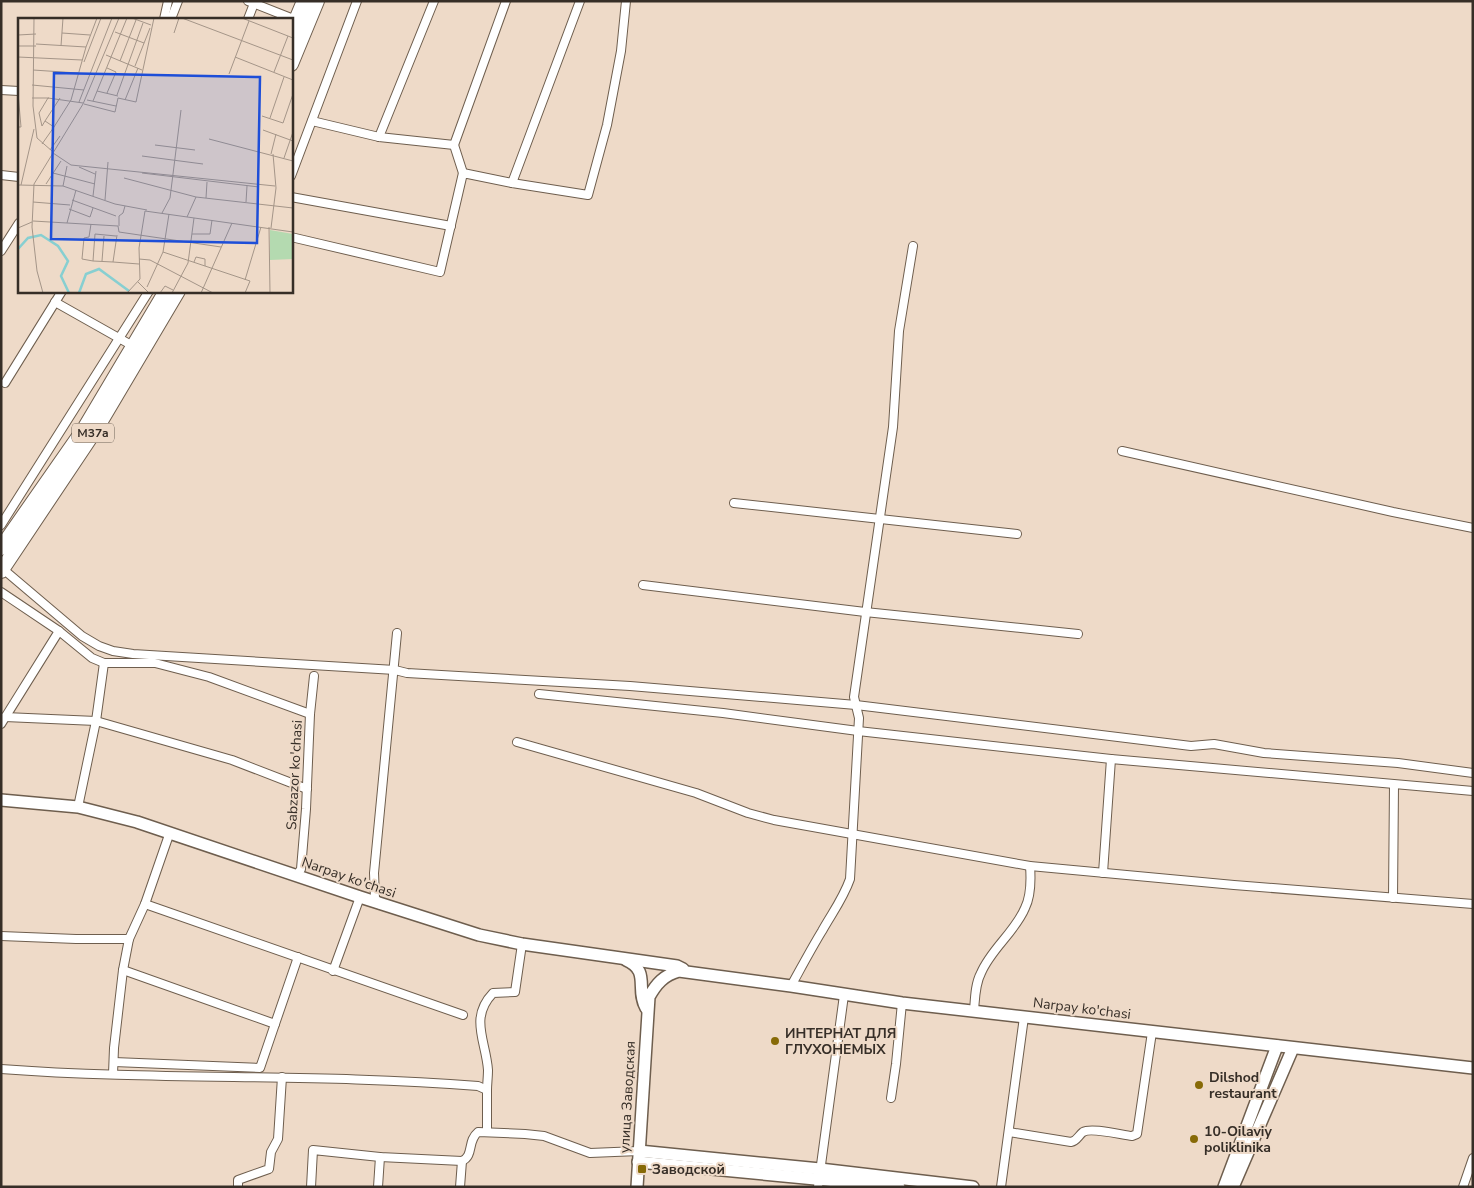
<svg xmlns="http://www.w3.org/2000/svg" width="1474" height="1188" font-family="'Nunito Sans',sans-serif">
<rect width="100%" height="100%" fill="#eedac8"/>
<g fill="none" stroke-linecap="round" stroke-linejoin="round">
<g stroke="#6e5e4e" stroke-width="10">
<g id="street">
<polyline points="248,1 296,20"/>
<polyline points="164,19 168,1"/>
<polyline points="171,19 178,1"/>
<polyline points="248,19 255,1"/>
<polyline points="1,90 19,91"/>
<polyline points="312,121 379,137 454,145 463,173"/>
<polyline points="379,137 434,1"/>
<polyline points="454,145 506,1"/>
<polyline points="1,175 19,177"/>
<polyline points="291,176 357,1"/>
<polyline points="512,183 580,1"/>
<polyline points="291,197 451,226"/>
<polyline points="291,237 440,272 463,173 512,183 588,195 607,125 621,51 626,1"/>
<polyline points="1,251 19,223"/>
<polyline points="55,302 133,346"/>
<polyline points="5,383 62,291"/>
<polyline points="1122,451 1393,512 1473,528"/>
<polyline points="734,503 1017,534"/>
<polyline points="1,525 149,291"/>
<polyline points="3,569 82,636 99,646 113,651 133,654 395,670 407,673 630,686 856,705 1191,746 1214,744 1264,753 1398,763 1473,773"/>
<polyline points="643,585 865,612 1078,634"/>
<polyline points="1,592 59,631 92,658 104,663 155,663 209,677 310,714"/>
<polyline points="539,694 723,713 858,731 1111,759 1473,791"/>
<polyline points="5,717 96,721 232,760 307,789"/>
<polyline points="1,724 59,631"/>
<polyline points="517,742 696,793 748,813 774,820 1030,866 1234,885 1473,904"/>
<polyline points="78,807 96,721 104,663"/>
<polyline points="1103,873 1111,759"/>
<polyline points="297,875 301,869 306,809 310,714 314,676"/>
<polyline points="1393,898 1394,785"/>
<polyline points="145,904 463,1015"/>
<polyline points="379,904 375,898 374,873 397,633"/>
<polyline points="1,936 76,939 129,939"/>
<polyline points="123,970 275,1024 298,957"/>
<polyline points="333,971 360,897"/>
<path d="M791,986C801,968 811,949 822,931C832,913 843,899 850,879L859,718L854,697L893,427L899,331L913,246"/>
<path d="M974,1011C975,999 975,984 981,973C991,949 1015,932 1025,908C1031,896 1031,879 1030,866"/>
<polyline points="114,1062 260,1068 275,1024"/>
<path d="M1,1069C160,1081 319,1073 478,1086L487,1090V1131"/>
<polyline points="113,1074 114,1048 123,970 129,939 145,904 170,832"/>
<path d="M487,1090C487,1084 488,1077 488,1070C486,1041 469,1018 493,993L515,992L522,944"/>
<polyline points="891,1098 896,1064 902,1003"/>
<path d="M1009,1132L1071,1142C1077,1141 1078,1136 1083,1132C1091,1127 1122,1135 1132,1136L1137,1134L1152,1032"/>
<polyline points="238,1187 238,1180 269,1169 271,1152 278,1139 282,1077"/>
<path d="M311,1187L313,1150L380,1157L462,1161C474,1156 467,1141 478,1132L525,1134L544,1136L590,1153L639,1151"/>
<polyline points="378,1187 380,1157"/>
<polyline points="460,1187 462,1161"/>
<polyline points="818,1187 844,995"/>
<polyline points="1001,1187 1024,1017"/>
<polyline points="1463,1187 1473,1158"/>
</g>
</g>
<g stroke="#6e5e4e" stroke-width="14">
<g id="secondary">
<polyline points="1,800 78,807 137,822 360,897 479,935 522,944 677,966 683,969"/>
<path d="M626,960C651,971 635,989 646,1008"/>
<polyline points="639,1151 820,1169 973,1187"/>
<polyline points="638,1162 899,1187"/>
<path d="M637,1187L649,997C656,984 664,975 679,971L791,986L902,1003L1473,1068"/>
<polyline points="1224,1187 1277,1046"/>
<polyline points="1233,1187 1293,1048"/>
</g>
</g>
<g stroke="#6e5e4e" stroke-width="16">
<g id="highway">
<polyline points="291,32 304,1"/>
<polyline points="291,64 317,1"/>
<polyline points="1,548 84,429 166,291"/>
<polyline points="1,571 98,426 178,291"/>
</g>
</g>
<use href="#street" stroke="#fff" stroke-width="8"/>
<use href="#secondary" stroke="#fff" stroke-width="11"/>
<use href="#highway" stroke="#fff" stroke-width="14"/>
</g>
<g fill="#876a07" stroke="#eedac8" stroke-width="2">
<circle cx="775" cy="1041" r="5"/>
<circle cx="1199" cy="1085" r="5"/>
<circle cx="1194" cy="1139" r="5"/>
<rect x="637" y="1164" width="10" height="10" rx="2.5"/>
</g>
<g text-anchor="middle" stroke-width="4" stroke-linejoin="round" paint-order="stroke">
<rect fill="#eedac8" stroke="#6d6257" stroke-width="1" x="72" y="423.5" width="42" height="19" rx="4"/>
<g font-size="12" font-weight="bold" fill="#362e27">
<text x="93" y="437">M37a</text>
</g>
<g font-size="14" fill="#362e27" stroke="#eedac8">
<text transform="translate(294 775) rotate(-87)" y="5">Sabzazor ko'chasi</text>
<text transform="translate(349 877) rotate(19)" y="5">Narpay ko'chasi</text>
<text transform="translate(1082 1008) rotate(7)" y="5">Narpay ko'chasi</text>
<text transform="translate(627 1097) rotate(-87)" y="5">улица Заводская</text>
</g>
<g font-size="14" font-weight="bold" fill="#362e27" stroke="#eedac8" text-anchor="start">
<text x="785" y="1038">ИНТЕРНАТ ДЛЯ<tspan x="785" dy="16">ГЛУХОНЕМЫХ</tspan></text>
<text x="1209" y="1082">Dilshod<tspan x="1209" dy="16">restaurant</tspan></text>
<text x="1204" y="1136">10-Oilaviy<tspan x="1204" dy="16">poliklinika</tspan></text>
<text x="652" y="1174">Заводской</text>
</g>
</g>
<g transform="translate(18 18)">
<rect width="275" height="275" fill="#eedac8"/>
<path d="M252,212L275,216V241L252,242Z" fill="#b4dab0"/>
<path fill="none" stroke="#87cfd1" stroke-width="2.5" d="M0,231L10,220L23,217L40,228L50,243L43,258L51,275M61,275L68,256L81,251L111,273"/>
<path fill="none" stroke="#a49588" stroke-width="1" d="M16,0L15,88L19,120L34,133M114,0L133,7M164,0L275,42M224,0L275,20M97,14L126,25M44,15L72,17M156,15L161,0M0,17L18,16M18,26L68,29L79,0M0,28H18M43,28L45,0M88,37L124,52M0,39L64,42M93,39L109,0M217,39L275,62M102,43L118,2M66,44L83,0M117,48L132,10M89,50L98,54L89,75M15,52L60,55M256,54L270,18M211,56L231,3M14,67L66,72M79,73L100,78M0,75L3,109H0M99,77L125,5M14,80H31M69,82L98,88M107,82L120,50M75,83L93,39M61,84L94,0M66,86L97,94L100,80L118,84L136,0M244,98L265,105L275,76M252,100L266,59M27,103L42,80M36,109L53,82L68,29M245,112L275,123M191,121L275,143M24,126L36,109L27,103L24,108L21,95L30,80L65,85M137,127L177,132M32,132L42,118M35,135L53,147L257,168M253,136L258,116M124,138L185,146M266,140L275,114M61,149L77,156M35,155L77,166M124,155L241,169M106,160L178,179L275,190M28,166L43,143M0,167L45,168L97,186L129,192M3,167L16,111M45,168L49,148M75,178L78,153M188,180L189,164M54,182L98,198M87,182L90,144M15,184L52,187M228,184L229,168M51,191L72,199L75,190M144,195L152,180L163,92M169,199L178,179M15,203L100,208L101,214M49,205L58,172M73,206L71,219L66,220L64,241L75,243L77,216L98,218M101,208V198L105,195L107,188M251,209L252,275M0,210L14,204M253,210L258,170L255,136M101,214L203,229M174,216H192L194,202M99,217L95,244L121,246M145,234L232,263L227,275M121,241L132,242L195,275M75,243L95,244M84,243L86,218M176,244L178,239L187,241V248M227,262L243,209M120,264L131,275M129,269L145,234L151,196M25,275L19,253L14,209L16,166L65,86L101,0M109,275L122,261L121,230L127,193L275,214M142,275L147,268L155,272M154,275L170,245L176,200M183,275L214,205"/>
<path fill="#1d4ed8" fill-opacity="0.15" stroke="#1d4ed8" stroke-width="2.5" d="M36,55L242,59L239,225L33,221Z"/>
<rect width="275" height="275" fill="none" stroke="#362e27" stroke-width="2.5"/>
</g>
<rect width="1474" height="1188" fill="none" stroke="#362e27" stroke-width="5"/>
</svg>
